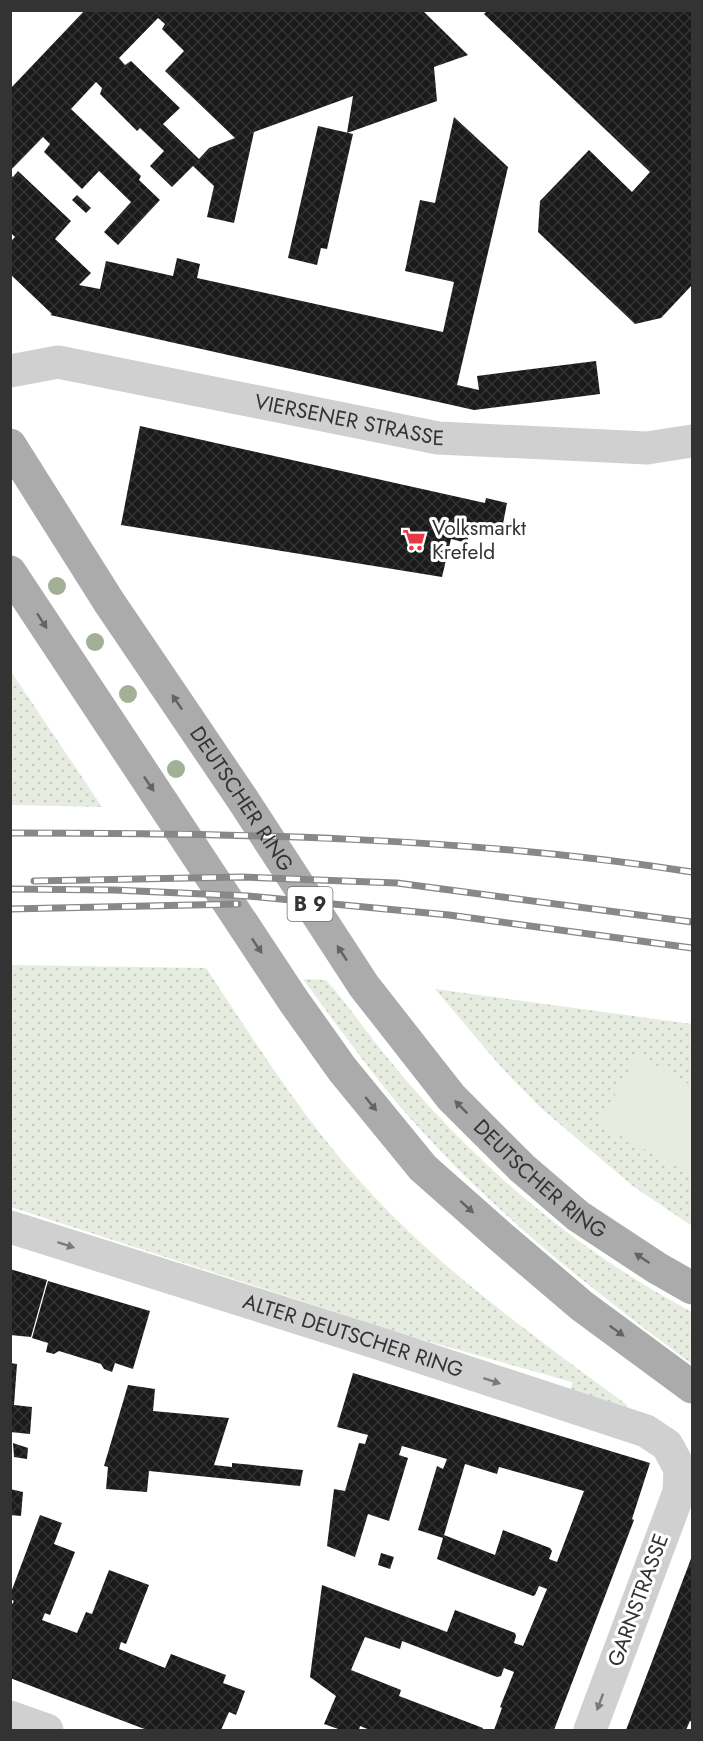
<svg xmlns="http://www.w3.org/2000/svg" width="703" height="1741" font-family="Jost,sans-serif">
<defs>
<pattern id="grass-dots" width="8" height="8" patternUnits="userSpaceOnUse" patternTransform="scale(1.5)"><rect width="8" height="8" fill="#e6ecdf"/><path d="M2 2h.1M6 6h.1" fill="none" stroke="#c6cbc0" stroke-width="1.8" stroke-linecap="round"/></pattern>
<pattern id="building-cross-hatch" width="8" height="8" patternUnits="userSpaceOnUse" patternTransform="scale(1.5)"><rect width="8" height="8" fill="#1a1a1a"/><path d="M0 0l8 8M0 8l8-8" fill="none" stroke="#333"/></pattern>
</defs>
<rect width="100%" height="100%" fill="#fff"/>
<g fill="url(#grass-dots)">
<polygon points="11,673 12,673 102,807 11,805"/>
<path d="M11,965L206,968C252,1037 296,1108 351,1171C430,1263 530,1333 627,1405L624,1414L570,1398L572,1382L413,1337L11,1207Z"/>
<path d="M303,979L326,980C352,1010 374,1043 400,1073C482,1170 580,1253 692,1312V1364C592,1290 494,1213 411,1119C372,1075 338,1026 303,979Z"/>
<polygon points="435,989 692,1024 692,1226 634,1187 541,1108 501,1067"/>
</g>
<polygon fill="#e6ecdf" points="637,1055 692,1086 692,1175 599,1124"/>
<g fill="url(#building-cross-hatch)" fill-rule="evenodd">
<path d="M85,10H422L468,55L434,67L437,101L347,133L353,96L254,132L234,223L207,217L214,186L193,166L172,187L150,166L164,151L140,128L137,131L100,94L102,88L96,82L71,109L141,176L139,180L160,200L118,245L104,232L131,202L99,171L82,189L44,152L50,144L43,137L10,171V89ZM158,18L165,24L162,29L184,51L165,71L235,138L209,148L199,159L163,124L180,108L131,61L125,65L119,58Z"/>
<polygon points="488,10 692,10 692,285 661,318 635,324 538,232 540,201 589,150 632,192 650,172 484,14"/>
<polygon points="454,117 508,167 457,385 479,390 477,376 596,361 600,394 474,410 50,315 52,314 10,274 10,242 15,237 10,232 10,175 13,177 18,171 71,221 55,239 91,273 79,285 100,289 106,261 173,276 177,258 200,264 197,278 443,332 454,282 405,271 420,200 435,203"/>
<polygon points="318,126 353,134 327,249 321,248 317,265 288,258"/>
<polygon points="77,195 91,208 86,213 72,200"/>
<polygon points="140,426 485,503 486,498 507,503 501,534 471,527 467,543 451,539 442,577 121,525"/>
<polygon points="10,1269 47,1280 31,1337 10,1335"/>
<polygon points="48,1281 150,1311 133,1369 115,1363 112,1372 104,1369 101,1364 59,1351 54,1354 46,1352 48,1343 32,1338"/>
<polygon points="10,1363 17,1364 14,1405 32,1407 30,1434 10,1432"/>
<path d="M353,1373L650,1463L632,1519L634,1520L554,1730H494L502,1708L500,1707L514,1672L504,1668L501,1676L497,1677L402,1641L400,1649L365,1637L351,1670L401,1690L399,1696L483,1728L482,1730H370L360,1726L359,1730H341L324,1724L336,1696L310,1677L322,1585L447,1632L455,1610L515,1633L516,1636L514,1643L523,1646L547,1589L539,1586L535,1595L533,1596L437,1559L443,1538L418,1530L437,1466L443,1469L447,1459L402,1446L399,1455L408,1458L389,1521L368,1514L355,1557L327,1546L334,1489L345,1491L359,1443L365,1444L368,1435L337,1427ZM465,1464L497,1474L499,1467L584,1491L557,1562L549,1559L552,1551L550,1548L503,1530L495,1555L444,1535Z"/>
<polygon points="128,1385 155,1389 153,1411 229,1418 214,1465 232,1467 232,1463 303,1470 300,1486 149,1471 147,1492 106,1489 108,1467 104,1466"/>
<polygon points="13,1443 28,1448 27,1459 14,1457"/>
<polygon points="10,1489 23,1492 21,1516 10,1515"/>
<polygon points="40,1515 62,1523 54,1544 75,1552 50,1615 45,1613 42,1620 77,1633 86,1612 92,1614 109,1570 149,1585 126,1644 121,1642 119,1649 165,1668 171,1654 226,1675 223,1683 245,1691 236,1715 229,1712 221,1730 147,1730 10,1678 10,1608 14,1601 10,1599 10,1595"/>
<polygon points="381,1553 394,1557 390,1569 378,1565"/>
<polygon points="692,1556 692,1722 690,1721 686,1730 626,1730"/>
</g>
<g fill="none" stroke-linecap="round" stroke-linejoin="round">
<g stroke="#d0d0d0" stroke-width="33">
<path id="s1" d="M10,371L58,362L438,438L647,448L692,441"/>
<path id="s2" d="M10,1227L378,1343L646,1431L667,1445L680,1469L679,1492L590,1730"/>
<polyline points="10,1717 47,1730"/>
</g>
<g stroke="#ababab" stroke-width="33">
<path id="s3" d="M10,445L109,602L243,800L364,986L451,1097L522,1168L578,1216L657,1268L692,1288"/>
<polyline points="10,572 293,1000 342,1069 423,1168 501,1237 582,1306 692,1387"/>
</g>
<g stroke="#888" stroke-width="7">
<g id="rail">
<path d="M10,833C238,833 467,837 692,872"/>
<polyline points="34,881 242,877 397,883 692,922"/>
<polyline points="10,889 114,890 248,896 449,915 692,948"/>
<polyline points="10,909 238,904"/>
</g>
</g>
<use href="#rail" stroke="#fff" stroke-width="4.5" stroke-dasharray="14" stroke-linecap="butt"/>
</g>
<g fill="#a2b095">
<circle cx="57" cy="586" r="9"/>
<circle cx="95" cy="642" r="9"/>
<circle cx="128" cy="694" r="9"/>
<circle cx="176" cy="769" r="9"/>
</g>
<defs><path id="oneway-solid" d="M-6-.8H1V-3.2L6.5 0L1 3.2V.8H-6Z" transform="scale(1.5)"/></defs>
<g fill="#636363">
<use href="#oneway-solid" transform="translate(42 621) rotate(57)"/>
<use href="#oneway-solid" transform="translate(177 702) rotate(-124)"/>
<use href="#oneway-solid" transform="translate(149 784) rotate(56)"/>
<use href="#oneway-solid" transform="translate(257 946) rotate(56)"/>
<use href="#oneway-solid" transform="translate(342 953) rotate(-123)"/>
<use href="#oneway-solid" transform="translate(371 1104) rotate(51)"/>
<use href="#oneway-solid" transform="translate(461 1107) rotate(-135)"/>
<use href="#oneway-solid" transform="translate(467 1207) rotate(42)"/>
<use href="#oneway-solid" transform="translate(642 1258) rotate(-146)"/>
<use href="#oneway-solid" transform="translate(617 1331) rotate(36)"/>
</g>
<g fill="#7a7a7a">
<use href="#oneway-solid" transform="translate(66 1245) rotate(18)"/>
<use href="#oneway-solid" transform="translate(492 1381) rotate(18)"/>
<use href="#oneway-solid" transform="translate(600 1702) rotate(110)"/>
</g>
<defs>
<g id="supermarket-bare" transform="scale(1.8)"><path d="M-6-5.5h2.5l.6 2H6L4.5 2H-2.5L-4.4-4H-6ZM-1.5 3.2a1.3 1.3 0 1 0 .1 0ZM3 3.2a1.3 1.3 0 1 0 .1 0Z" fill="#e63946" stroke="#fff" stroke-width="2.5" paint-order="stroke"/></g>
</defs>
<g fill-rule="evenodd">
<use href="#supermarket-bare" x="414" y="540"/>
</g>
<g text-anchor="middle" stroke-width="6" stroke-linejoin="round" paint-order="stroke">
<rect fill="#fff" stroke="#707070" stroke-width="1.5" x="287.5" y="887" width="45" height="34" rx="4.5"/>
<g font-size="20" font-weight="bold" fill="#333">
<text x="310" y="911">B 9</text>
</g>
<g font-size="21" fill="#333" stroke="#fff">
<text dy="7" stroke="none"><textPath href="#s1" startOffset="346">VIERSENER STRASSE</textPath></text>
<text dy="7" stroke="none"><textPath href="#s3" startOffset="423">DEUTSCHER RING</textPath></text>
<text dy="7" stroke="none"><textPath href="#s3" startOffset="909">DEUTSCHER RING</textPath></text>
<text dy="7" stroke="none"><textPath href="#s2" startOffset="360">ALTER DEUTSCHER RING</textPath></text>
<text transform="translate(638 1600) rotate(-70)" y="7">GARNSTRASSE</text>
</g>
<g font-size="21" fill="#333" stroke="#fff" text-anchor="start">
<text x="432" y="535">Volksmarkt<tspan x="432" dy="24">Krefeld</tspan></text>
</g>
</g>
<rect width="703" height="1741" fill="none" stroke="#333333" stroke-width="24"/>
</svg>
